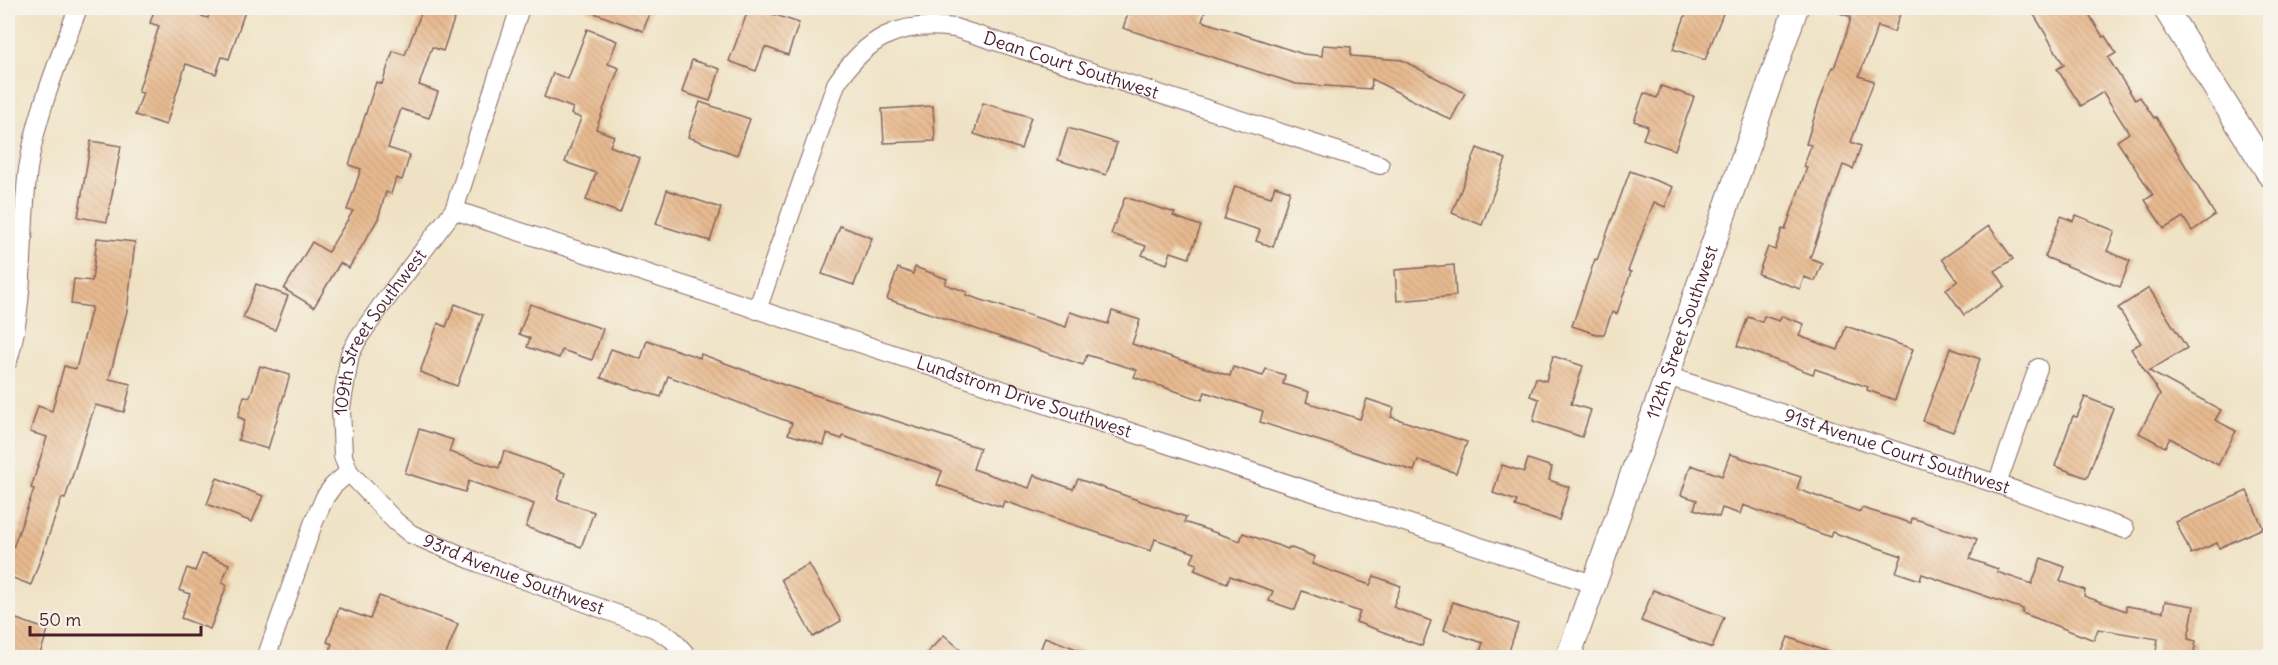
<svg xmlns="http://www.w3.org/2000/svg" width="2278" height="665" font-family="Delius,sans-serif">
<defs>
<pattern id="building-back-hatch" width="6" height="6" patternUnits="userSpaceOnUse" patternTransform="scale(1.5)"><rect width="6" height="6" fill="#e7ba90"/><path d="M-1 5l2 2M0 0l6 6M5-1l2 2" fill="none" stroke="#c89f7c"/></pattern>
</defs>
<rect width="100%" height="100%" fill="#f7f3e8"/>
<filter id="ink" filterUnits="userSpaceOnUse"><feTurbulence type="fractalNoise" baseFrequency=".0167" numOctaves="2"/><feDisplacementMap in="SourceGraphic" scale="12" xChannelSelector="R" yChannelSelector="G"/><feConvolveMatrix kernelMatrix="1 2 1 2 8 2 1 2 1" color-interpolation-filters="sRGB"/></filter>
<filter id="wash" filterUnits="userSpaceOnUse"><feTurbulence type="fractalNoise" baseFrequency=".008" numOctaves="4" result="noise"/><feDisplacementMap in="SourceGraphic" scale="24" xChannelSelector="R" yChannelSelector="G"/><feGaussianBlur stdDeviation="1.35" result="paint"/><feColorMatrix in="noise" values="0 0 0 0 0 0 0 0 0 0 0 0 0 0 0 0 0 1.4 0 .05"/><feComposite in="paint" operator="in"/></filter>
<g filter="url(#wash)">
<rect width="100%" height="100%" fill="#efe2c4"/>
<g id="blocks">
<g fill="url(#building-back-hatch)">
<polygon points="155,8 175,8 208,18 211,8 246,8 229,59 222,57 216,74 186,64 166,125 135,115 143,93 138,92 159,26 150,23"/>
<polygon points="423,8 458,8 443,51 432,47 419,85 438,92 429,118 401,109 388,148 410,155 402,180 396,178 391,194 386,192 378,219 349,268 340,263 314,307 284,289 312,242 328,252 353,211 347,210 361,169 349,165 376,82 382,84 393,51 405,55"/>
<polygon points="586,8 652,8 643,31 586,10"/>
<polygon points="749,8 755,8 799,23 788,55 765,47 756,71 729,61"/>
<polygon points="1130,8 1192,8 1205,12 1202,21 1303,54 1322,56 1323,45 1351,47 1351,56 1402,60 1465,93 1451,120 1372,79 1371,89 1296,84 1123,28"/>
<polygon points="1688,8 1725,8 1705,60 1673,49"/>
<polygon points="1833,8 1902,8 1894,32 1878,26 1875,34 1859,76 1874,81 1851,142 1861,146 1853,169 1843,165 1810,258 1822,263 1815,281 1804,277 1800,289 1758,274 1768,247 1775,250 1782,229 1785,230 1807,167 1804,166 1811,145 1806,144 1819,102 1832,67 1834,68 1849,25 1851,17 1832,10"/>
<polygon points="2030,8 2085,8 2103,37 2105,36 2116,53 2108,58 2135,100 2140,97 2154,118 2156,117 2215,215 2192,231 2183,217 2164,229 2145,200 2153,195 2117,141 2129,133 2103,92 2081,106 2057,69 2064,65"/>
<polygon points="587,29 617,41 608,64 619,68 596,129 614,136 610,146 640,158 620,213 586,200 596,173 565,162 581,118 571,114 573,108 544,97 553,73 568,79"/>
<polygon points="692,60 720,69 710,101 682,92"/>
<polygon points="1661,86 1694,97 1675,150 1643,139 1648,126 1634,121 1644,93 1657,98"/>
<polygon points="700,102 750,119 737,155 688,137"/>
<polygon points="983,103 1031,117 1021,149 974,134"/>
<polygon points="933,106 935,141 884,143 882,109"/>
<polygon points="1068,128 1117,143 1106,175 1058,160"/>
<polygon points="91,141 121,146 107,222 78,217"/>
<polygon points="1477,148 1506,159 1482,225 1452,213"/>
<polygon points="1630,171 1673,187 1665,207 1654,202 1628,271 1631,272 1617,314 1612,312 1604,334 1596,334 1572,326 1595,259 1597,260"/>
<polygon points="1235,186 1271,197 1275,186 1290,191 1273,247 1256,241 1260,230 1224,219"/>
<polygon points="667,190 721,208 710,241 656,224"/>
<polygon points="1125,197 1175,213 1173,216 1201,226 1189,258 1171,252 1167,264 1142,255 1146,246 1111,234"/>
<polygon points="2076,215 2115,231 2107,251 2130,261 2120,287 2045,257 2061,216 2073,221"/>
<polygon points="840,226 872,238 854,285 822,274"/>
<polygon points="1989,226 2013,259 1995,271 2005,286 1964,315 1946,289 1958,281 1942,259"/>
<polygon points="97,238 135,242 127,311 109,379 131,384 124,412 95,405 65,499 62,498 31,585 8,576 8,562 34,489 31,488 47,437 30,432 38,406 52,411 64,366 76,369 92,307 71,304 74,279 92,281"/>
<polygon points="1454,265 1456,296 1397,301 1395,270"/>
<polygon points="915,267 947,279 945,284 967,292 966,295 1066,327 1070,312 1108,324 1112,311 1140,320 1132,344 1230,376 1233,367 1263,376 1266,369 1285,375 1283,384 1309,392 1306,402 1360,419 1367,399 1394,408 1391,417 1467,442 1456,473 1418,460 1414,471 1260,422 1263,411 1205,392 1202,400 1134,377 1137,370 1087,355 1083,365 887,299 898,268 913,274"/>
<polygon points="256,284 288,296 275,330 243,318"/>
<polygon points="2149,288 2187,348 2149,371 2221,410 2215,420 2236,431 2218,465 2170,438 2165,447 2139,433 2160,394 2131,349 2141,343 2118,308"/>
<polygon points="455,304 483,315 457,386 420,372 438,323 446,327"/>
<polygon points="530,304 603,329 592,360 562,350 559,358 527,347 530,338 519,334"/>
<polygon points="1764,316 1779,321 1782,316 1804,324 1799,336 1838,350 1846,326 1913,349 1895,400 1867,390 1868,387 1815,369 1813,374 1737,346 1748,317 1762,322"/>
<polygon points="647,340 700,358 701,354 784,385 980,448 973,469 1029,488 1034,475 1073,489 1078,479 1186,517 1184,522 1240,541 1243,533 1288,549 1289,547 1315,557 1312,564 1370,585 1374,576 1401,586 1393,607 1431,621 1422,646 1356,622 1360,612 1302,591 1295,610 1269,601 1273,591 1230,576 1227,583 1194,570 1197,564 1191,562 1195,553 1155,539 1151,551 1004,501 1002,507 937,485 942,471 843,436 842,439 827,434 824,445 788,434 792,423 668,376 661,397 601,378 611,349 641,359"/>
<polygon points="1950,348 1980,359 1953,432 1923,421"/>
<polygon points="1553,356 1583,366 1571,404 1591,410 1582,437 1533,421 1539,399 1530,396 1536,378 1546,381"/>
<polygon points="260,366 290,375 268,449 238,440 245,420 238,417 244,396 250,397"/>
<polygon points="2085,397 2113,408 2087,478 2055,466 2073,416 2077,417"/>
<polygon points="419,429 453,440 449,452 499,468 504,451 565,473 557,499 594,512 581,547 526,527 534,504 469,481 465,492 405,473"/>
<polygon points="1730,454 1801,477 1797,489 1860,512 1862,508 1911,523 1912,518 1977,539 1970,559 1998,569 1997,572 2032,584 2041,558 2065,567 2060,581 2085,590 2084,596 2126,611 2126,606 2163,612 2165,601 2194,606 2188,639 2196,641 2193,657 2155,657 2158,639 2098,629 2094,640 2022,613 2023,609 1922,574 1920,580 1896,572 1902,556 1832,532 1830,537 1743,505 1740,514 1722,508 1719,517 1694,509 1697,500 1681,495 1691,465 1722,476"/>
<polygon points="1528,459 1552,467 1549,480 1569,487 1559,520 1515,506 1517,501 1493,493 1502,465 1524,472"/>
<polygon points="217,478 263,496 252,522 207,504"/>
<polygon points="2247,491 2263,528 2219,548 2217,543 2191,554 2176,522"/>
<polygon points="202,554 229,564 222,583 227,585 210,629 181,618 190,594 179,590 187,568 195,571"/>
<polygon points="809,564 841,621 813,637 781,579"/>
<polygon points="1653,590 1724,617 1712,648 1641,621"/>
<polygon points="379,596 458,624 445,657 328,657 332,644 327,642 339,608 370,619"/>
<polygon points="1453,602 1518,624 1507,657 1478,657 1483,643 1444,630"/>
<polygon points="8,616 48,630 39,657 8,657"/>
<polygon points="944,635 969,657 923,657"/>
<polygon points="1045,637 1095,656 1094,657 1038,657"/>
<polygon points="1788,637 1838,656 1838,657 1780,657"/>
</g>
</g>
</g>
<g filter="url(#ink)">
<use href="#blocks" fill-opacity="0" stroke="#846361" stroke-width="1.5"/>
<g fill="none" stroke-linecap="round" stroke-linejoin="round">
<g stroke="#846361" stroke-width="20">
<g id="minor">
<path id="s1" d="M454,210L1593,584"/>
<path id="s2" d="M757,310L836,84C866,38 899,20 955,28L1380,165"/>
<path d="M8,361C26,300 20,232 28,169C36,114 59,60 78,8"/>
<path id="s3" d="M1667,376L1997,484L2125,529"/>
<path id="s4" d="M349,472L395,521L411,534L479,563L654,628L672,639L689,658"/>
<polyline points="1997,484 2038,368"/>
<path id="s5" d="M266,658L313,524L325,497L333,486L349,472L343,456L341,408L350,354L359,337L381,306L454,210L520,8"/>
</g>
</g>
<g stroke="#846361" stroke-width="26">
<g id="tertiary">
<polyline points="2165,8 2270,175"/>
<path id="s6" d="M1568,658L1796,8"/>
</g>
</g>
<use href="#minor" stroke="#fff" stroke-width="18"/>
<use href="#tertiary" stroke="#fff" stroke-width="24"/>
</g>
</g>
<g text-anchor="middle" stroke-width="4.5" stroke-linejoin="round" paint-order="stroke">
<g font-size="18" fill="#4a1f2b" stroke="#f7f3e8">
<text dy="6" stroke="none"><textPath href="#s2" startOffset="502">Dean Court Southwest</textPath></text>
<text dy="6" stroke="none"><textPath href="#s5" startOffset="358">109th Street Southwest</textPath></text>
<text dy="6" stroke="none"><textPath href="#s6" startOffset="345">112th Street Southwest</textPath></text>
<text dy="6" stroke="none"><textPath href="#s1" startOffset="600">Lundstrom Drive Southwest</textPath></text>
<text dy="6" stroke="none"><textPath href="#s3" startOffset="242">91st Avenue Court Southwest</textPath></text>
<text dy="6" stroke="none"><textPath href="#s4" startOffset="198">93rd Avenue Southwest</textPath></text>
</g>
</g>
<rect width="2278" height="665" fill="none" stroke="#f7f3e8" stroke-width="30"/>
<path d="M30 626v9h171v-9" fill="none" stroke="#4a1f2b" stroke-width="3"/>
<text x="39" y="626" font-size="18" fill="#4a1f2b" stroke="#f7f3e8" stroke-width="4.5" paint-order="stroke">50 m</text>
</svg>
